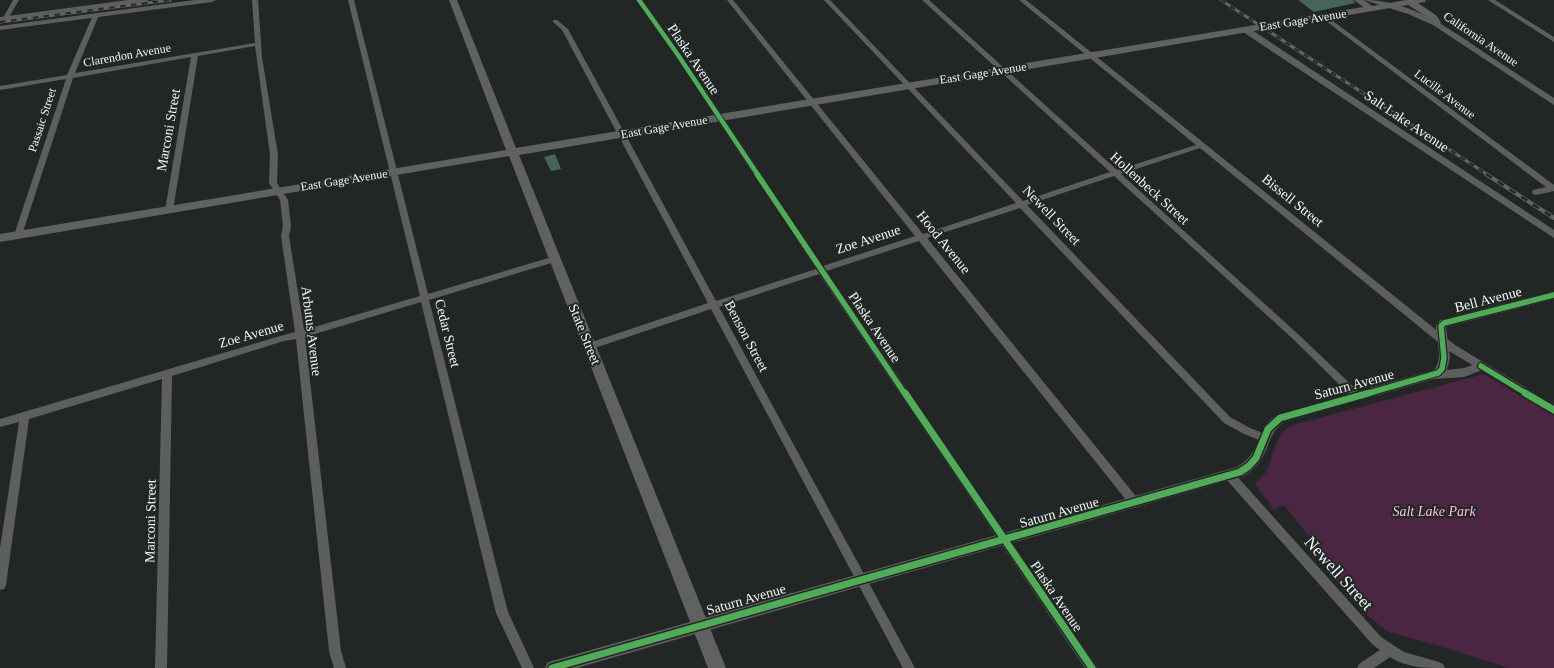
<svg xmlns="http://www.w3.org/2000/svg" width="1554" height="668" font-family="'Times New Roman',serif">
<rect width="100%" height="100%" fill="#222725"/>
<path fill="#4b2642" d="M1484,374L1554,416V668H1509L1436,645L1389,632L1369,617L1336,581L1308,535L1284,505L1274,510L1255,484C1259,480 1264,476 1267,470C1275,453 1274,434 1293,425Z"/>
<g fill="#48635a">
<polygon points="1298,0 1353,0 1355,3 1314,12"/>
<polygon points="555,154 561,169 551,171 544,157"/>
</g>
<g fill="none" stroke-linecap="round" stroke-linejoin="round">
<g fill="#5d5f5e" fill-rule="evenodd">
<polygon points="13,0 19,0 8,19 4,19 3,18"/>
<polygon points="252,0 258,0 262,57 278,155 277,183 288,200 291,226 289,236 304,330 420,296 348,0 354,0 428,294 555,256 559,259 558,261 429,300 508,612 534,668 522,668 496,613 421,302 305,337 341,651 346,668 334,668 329,651 296,339 284,341 172,376 167,668 155,668 162,379 29,419 6,585 4,589 0,590 0,548 19,422 0,427 0,419 284,335 295,332 281,236 283,226 280,200 269,183 270,155 255,46 198,56 173,210 169,213 165,210 191,57 73,78 22,235 18,238 14,235 66,79 0,90 0,86 67,75 93,15 96,13 99,15 75,73 255,43"/>
<polygon points="636,0 642,0 681,55 823,266 915,236 727,0 733,0 923,234 1016,203 824,0 830,0 1023,201 1110,172 922,0 929,0 1117,170 1196,145 1019,0 1026,0 1455,345 1554,405 1554,414 1449,351 1200,148 1121,174 1299,335 1360,393 1362,396 1360,399 1357,400 1354,399 1293,339 1114,176 1027,205 1230,417 1250,428 1268,435 1269,438 1268,441 1264,442 1244,434 1224,423 1020,208 927,238 1139,500 1140,503 1139,506 1135,508 1131,506 919,241 826,271 1098,668 1085,668 819,274 719,307 915,668 903,668 711,309 589,350 586,348 584,346 586,344 708,303 562,30 553,22 553,20 557,20 568,29 716,301 816,269 675,55"/>
<polygon points="1488,0 1495,0 1554,37 1554,42"/>
<polygon points="1322,16 1326,16 1554,185 1554,191 1536,195 1533,194 1532,192 1533,190 1546,187 1322,18"/>
<path d="M1230,472L1234,473L1381,637L1404,652L1439,662L1443,664L1445,668C1425,668 1407,668 1390,657L1374,668H1357L1359,664L1380,650L1373,645L1226,479L1225,476L1226,473Z"/>
</g>
<g fill="#5d5f5e" fill-rule="evenodd">
<polygon points="128,0 149,0 145,2 0,21 0,17"/>
<polygon points="195,0 216,0 212,2 0,30 0,26"/>
<path d="M1364,0C1410,0 1449,28 1485,53C1508,68 1531,83 1554,98V105L1433,25L1408,14Z"/>
<polygon points="1243,28 1249,28 1554,230 1554,238 1243,32"/>
<path d="M1554,291V299L1446,327L1450,358L1447,370L1464,368L1481,362L1485,363L1487,366L1485,369L1464,377L1433,379L1284,422C1263,437 1272,459 1244,476L577,668H545L547,663L552,661L1237,467C1263,452 1254,430 1276,415L1434,370C1444,359 1436,339 1436,326L1440,320Z"/>
</g>
<polygon fill="#5f6261" fill-rule="evenodd" points="449,0 457,0 516,148 1363,7 1354,0 1364,0 1372,6 1406,0 1426,0 1425,2 1418,3 1437,16 1441,23 1439,25 1433,25 1430,19 1408,5 519,155 726,668 708,668 509,156 0,242 0,234 506,150"/>
<g stroke="#636565" stroke-width="3">
<g id="rail-far1">
<polyline points="1221,0 1488,175"/>
<polyline points="0,22 170,0"/>
</g>
</g>
<g stroke="#636565" stroke-width="4">
<polyline id="rail" points="1486,174 1554,218"/>
</g>
<use href="#rail-far1" stroke="#212825" stroke-width="2" stroke-dasharray="5.5" stroke-linecap="butt"/>
<use href="#rail" stroke="#212825" stroke-width="2.5" stroke-dasharray="7" stroke-linecap="butt"/>
<g stroke="#212825" stroke-width="6">
<polyline id="cycleway-far2" points="639,0 678,55 758,175"/>
</g>
<g stroke="#212825" stroke-width="8">
<g id="cycleway-far1">
<polyline points="757,174 905,394"/>
<polyline points="1481,366 1527,394"/>
<polyline points="1366,394 1438,373 1442,369 1444,358 1441,326 1444,323 1554,295"/>
</g>
</g>
<g stroke="#212825" stroke-width="10">
<g id="cycleway">
<polyline points="905,393 1092,668"/>
<polyline points="1525,393 1554,410"/>
<polyline points="552,668 1240,472 1249,466 1256,458 1268,429 1280,418 1369,393"/>
</g>
</g>
<use href="#cycleway-far2" stroke="#51ab58" stroke-width="4.5"/>
<use href="#cycleway-far1" stroke="#51ab58" stroke-width="5.5"/>
<use href="#cycleway" stroke="#51ab58" stroke-width="7"/>
</g>
<g text-anchor="middle" stroke-width="4" stroke-linejoin="round" paint-order="stroke">
<g font-size="12" fill="#f1f6f4" stroke="#212825">
<text transform="translate(1303 20) rotate(-9)" y="4">East Gage Avenue</text>
<text transform="translate(1481 39) rotate(34)" y="4">California Avenue</text>
<text transform="translate(127 55) rotate(-10)" y="4">Clarendon Avenue</text>
<text transform="translate(983 73) rotate(-9)" y="4">East Gage Avenue</text>
<text transform="translate(1445 94) rotate(37)" y="4">Lucille Avenue</text>
<text transform="translate(42 120) rotate(-72)" y="4">Passaic Street</text>
<text transform="translate(664 127) rotate(-10)" y="4">East Gage Avenue</text>
<text transform="translate(344 180) rotate(-9)" y="4">East Gage Avenue</text>
</g>
<g font-size="14" fill="#f1f6f4" stroke="#212825">
<text transform="translate(694 59) rotate(56)" y="5">Plaska Avenue</text>
<text transform="translate(1407 121) rotate(34)" y="5">Salt Lake Avenue</text>
<text transform="translate(168 130) rotate(-80)" y="5">Marconi Street</text>
<text transform="translate(1150 188) rotate(42)" y="5">Hollenbeck Street</text>
<text transform="translate(1293 200) rotate(39)" y="5">Bissell Street</text>
<text transform="translate(1052 215) rotate(46)" y="5">Newell Street</text>
<text transform="translate(868 239) rotate(-18)" y="5">Zoe Avenue</text>
<text transform="translate(944 242) rotate(51)" y="5">Hood Avenue</text>
<text transform="translate(1488 299) rotate(-14)" y="5">Bell Avenue</text>
<text transform="translate(875 327) rotate(56)" y="5">Plaska Avenue</text>
<text transform="translate(312 331) rotate(83)" y="5">Arbutus Avenue</text>
<text transform="translate(448 333) rotate(76)" y="5">Cedar Street</text>
<text transform="translate(251 334) rotate(-16)" y="5">Zoe Avenue</text>
<text transform="translate(585 334) rotate(68)" y="5">State Street</text>
<text transform="translate(747 336) rotate(62)" y="5">Benson Street</text>
<text transform="translate(1354 384) rotate(-15)" y="5">Saturn Avenue</text>
<text transform="translate(1059 512) rotate(-16)" y="5">Saturn Avenue</text>
<text transform="translate(150 521) rotate(-89)" y="5">Marconi Street</text>
<text transform="translate(1057 596) rotate(56)" y="5">Plaska Avenue</text>
<text transform="translate(746 599) rotate(-16)" y="5">Saturn Avenue</text>
</g>
<g font-size="14" font-style="italic" fill="#ffbdeb" stroke="#212825">
<text x="1434" y="516">Salt Lake Park</text>
</g>
<g font-size="17" fill="#f1f6f4" stroke="#212825">
<text transform="translate(1339 573) rotate(48)" y="6">Newell Street</text>
</g>
</g>
</svg>
